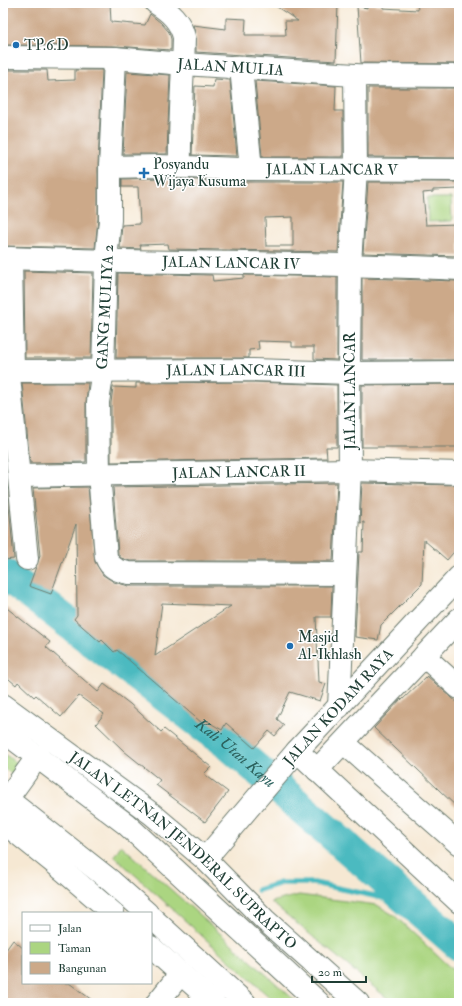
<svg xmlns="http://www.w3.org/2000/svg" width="462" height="1006" font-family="'IM FELL Double Pica',serif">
<rect width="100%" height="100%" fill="#fff"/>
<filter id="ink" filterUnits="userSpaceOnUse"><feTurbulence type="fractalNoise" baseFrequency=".025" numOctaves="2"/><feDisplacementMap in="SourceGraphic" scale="8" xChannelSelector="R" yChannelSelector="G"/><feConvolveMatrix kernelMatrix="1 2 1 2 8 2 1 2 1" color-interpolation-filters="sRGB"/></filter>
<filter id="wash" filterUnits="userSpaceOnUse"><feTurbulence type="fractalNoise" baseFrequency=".012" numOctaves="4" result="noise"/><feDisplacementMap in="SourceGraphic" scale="16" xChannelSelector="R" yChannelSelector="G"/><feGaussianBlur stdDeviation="0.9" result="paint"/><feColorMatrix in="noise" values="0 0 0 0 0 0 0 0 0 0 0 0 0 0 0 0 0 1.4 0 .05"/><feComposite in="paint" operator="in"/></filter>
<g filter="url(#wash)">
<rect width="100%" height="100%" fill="#f6e8d3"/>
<g fill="#abd581" stroke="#65895a">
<polygon points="427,198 451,198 452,221 428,222"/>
<polygon points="3,753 28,771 22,781 3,768"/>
<polygon points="121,845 298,1003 276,1003 114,856"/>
<polygon points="299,895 377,905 395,916 459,976 459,994 451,1003 393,1003 271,902"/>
</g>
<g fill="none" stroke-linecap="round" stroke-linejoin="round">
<polyline stroke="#4bbac0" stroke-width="5.5" points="258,890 281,883 314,883 412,904"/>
<path stroke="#4bbac0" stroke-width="32" id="s1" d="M3,573L229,745L459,945"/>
</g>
<g id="blocks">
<g fill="#cca989" fill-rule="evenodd">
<polygon points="3,3 110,3 111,22 145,25 150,14 161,23 169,32 171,39 171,50 115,46 3,45"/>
<polygon points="271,3 338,3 336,61 196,52 196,37 193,25 226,29 226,18 246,19 245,35 286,35 285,21 298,21"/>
<polygon points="417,3 459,3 459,64 361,63 357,6 367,8 367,4 383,5 383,8 418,10"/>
<polygon points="3,70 47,70 48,81 75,80 75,70 102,70 98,166 98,219 95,248 3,246 3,212 5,212 3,185"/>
<polygon points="127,72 170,75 167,154 123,154"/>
<polygon points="214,79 230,80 237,156 192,155 195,86 213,87"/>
<polygon points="255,81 336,86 335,111 343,111 343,157 262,157"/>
<polygon points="368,88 459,88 459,158 368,157"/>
<path d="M158,178L240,182H343L338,252L169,249L168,244L140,245L141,249L120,248L122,225L140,224L138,187H122V179ZM293,217V246H266L265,218Z"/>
<polygon points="368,182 459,182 459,189 433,190 433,192 423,193 426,225 459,224 459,256 363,253"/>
<polygon points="24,271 93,273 91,358 25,358"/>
<polygon points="118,273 212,275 213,281 244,278 244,275 337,277 337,360 314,359 314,347 292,347 292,342 258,341 259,349 249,350 249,358 116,358"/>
<polygon points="362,278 459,281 459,360 362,360"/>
<polygon points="253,382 337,385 337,447 326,447 327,458 111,462 111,403 113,387 136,388 136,383"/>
<polygon points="22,383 88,383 86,402 86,462 30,463"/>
<polygon points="459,384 457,447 362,447 362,385"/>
<polygon points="3,443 14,559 4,560 3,546 5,546 3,510"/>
<polygon points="337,483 333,561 130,561 121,558 118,554 113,487"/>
<polygon points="362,483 459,485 459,546 447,560 424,540 422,584 381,625 378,640 355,637 359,552 363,552 364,522 360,523"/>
<path d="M88,487L95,562L103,575L114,582L129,586H332L331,617H316L319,682L326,684L320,701L290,692L277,719L284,725L275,736L269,731L254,748L226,723L222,730L205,720L202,723L117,650L114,652L102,640L100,642L74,619L77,615L76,524L51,594L29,586L40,556L33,488ZM162,603L231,606L155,656Z"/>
<polygon points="3,605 50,642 46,647 98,692 104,684 130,704 161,732 164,729 211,767 204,774 228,792 205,822 156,785 160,780 124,751 96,724 104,714 79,696 61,717 36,695 34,697 18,682 16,685 3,674"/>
<polygon points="427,676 459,704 459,809 374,728 401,699 402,700"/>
<polygon points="13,940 23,948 23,983 69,983 96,1003 3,1003 3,954"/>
</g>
</g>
</g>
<g filter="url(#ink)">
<use href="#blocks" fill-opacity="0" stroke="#6a796c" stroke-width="1"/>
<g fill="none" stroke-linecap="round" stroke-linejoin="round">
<g stroke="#6a796c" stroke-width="24">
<g id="minor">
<path d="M156,3C170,12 180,21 184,37C183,80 179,124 180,167"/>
<path id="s2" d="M3,57L115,58L183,64L355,75L459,76"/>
<path d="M115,58L110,167V220L106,260L103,370L98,402L99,474L106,557C110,568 118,571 129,573L345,574"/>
<polyline points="241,68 251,169"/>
<path id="s3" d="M110,167L158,166L240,169L459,170"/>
<path id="s4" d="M3,258C155,263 307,262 459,269"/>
<polyline points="11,258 13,371 9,376 27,559"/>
<path id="s5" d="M13,371L253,370L349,373L459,372"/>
<path id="s6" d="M19,476L350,470L459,473"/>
<polyline points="424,656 459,688"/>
<polyline points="339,707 350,470 349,373 350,264 356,169 355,75"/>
<polyline points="344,743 459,844"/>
<polyline points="297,751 459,902"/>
<polyline points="317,770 459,619"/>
<path id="s7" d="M205,859L297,751L459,577"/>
<polyline points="157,1003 181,973"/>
</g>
</g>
<g stroke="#6a796c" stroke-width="24">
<g id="major">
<path id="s8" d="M3,705L152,814L205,859L265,920L358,1003"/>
<polyline points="3,731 126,824 319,1003"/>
<polyline points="3,796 111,881 147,913"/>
<polyline points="7,799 38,756"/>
<polyline points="3,822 64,871 113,913"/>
<polyline points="151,917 245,1003"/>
<polyline points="151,947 214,1003"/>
</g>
</g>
<use href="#minor" stroke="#fff" stroke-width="22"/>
<use href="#major" stroke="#fff" stroke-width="22"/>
</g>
</g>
<g fill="#1f6fb2" stroke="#fff" stroke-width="1.5">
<circle cx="16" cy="45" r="4"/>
<path d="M142 167h4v4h4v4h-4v4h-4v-4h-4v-4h4z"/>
<circle cx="290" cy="646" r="4"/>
</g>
<g text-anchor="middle" stroke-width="3" stroke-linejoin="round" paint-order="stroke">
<g font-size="15" fill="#1f3d34" stroke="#fff" text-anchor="start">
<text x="24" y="50">TP.6.D</text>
<text x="153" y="169">Posyandu<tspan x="153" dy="17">Wijaya Kusuma</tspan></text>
<text x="298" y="642">Masjid<tspan x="298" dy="17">Al-Ikhlash</tspan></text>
</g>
<g font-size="15" fill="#1f3d34" stroke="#fff">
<text dy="5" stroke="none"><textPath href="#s2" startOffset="228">JALAN MULIA</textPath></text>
<text dy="5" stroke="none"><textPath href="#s3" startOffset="222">JALAN LANCAR V</textPath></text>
<text dy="5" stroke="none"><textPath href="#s4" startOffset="228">JALAN LANCAR IV</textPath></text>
<text transform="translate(105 307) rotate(-87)" y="5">GANG MULIYA 2</text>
<text dy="5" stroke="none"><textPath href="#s5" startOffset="223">JALAN LANCAR III</textPath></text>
<text transform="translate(350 391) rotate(-90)" y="5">JALAN LANCAR</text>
<text dy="5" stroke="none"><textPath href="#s6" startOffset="220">JALAN LANCAR II</textPath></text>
<text dy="5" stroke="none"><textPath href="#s7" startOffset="202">JALAN KODAM RAYA</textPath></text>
<text dy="5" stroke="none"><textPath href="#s8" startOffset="232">JALAN LETNAN JENDERAL SUPRAPTO</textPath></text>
</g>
<g font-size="16" font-style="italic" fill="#2c625e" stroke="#fff">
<text dy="6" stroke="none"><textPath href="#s1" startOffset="294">Kali Utan Kayu</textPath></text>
</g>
</g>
<rect width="462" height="1006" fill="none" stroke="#fff" stroke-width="16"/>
<rect x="22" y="912" width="130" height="72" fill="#ffffff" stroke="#a5b1ae"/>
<rect x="30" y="925" width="20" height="6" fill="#ffffff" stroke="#a5b1ae"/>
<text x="58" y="932" font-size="12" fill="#1f3d34">Jalan</text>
<rect x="30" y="942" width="20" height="12" fill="#abd581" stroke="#a5b1ae"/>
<text x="58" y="952" font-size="12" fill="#1f3d34">Taman</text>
<rect x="30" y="962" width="20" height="12" fill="#cca989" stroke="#a5b1ae"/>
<text x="58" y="972" font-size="12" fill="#1f3d34">Bangunan</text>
<path d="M312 976v6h54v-6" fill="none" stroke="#1f3d34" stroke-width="2"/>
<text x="318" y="976" font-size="12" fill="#1f3d34" stroke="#ffffff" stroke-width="3" paint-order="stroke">20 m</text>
</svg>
